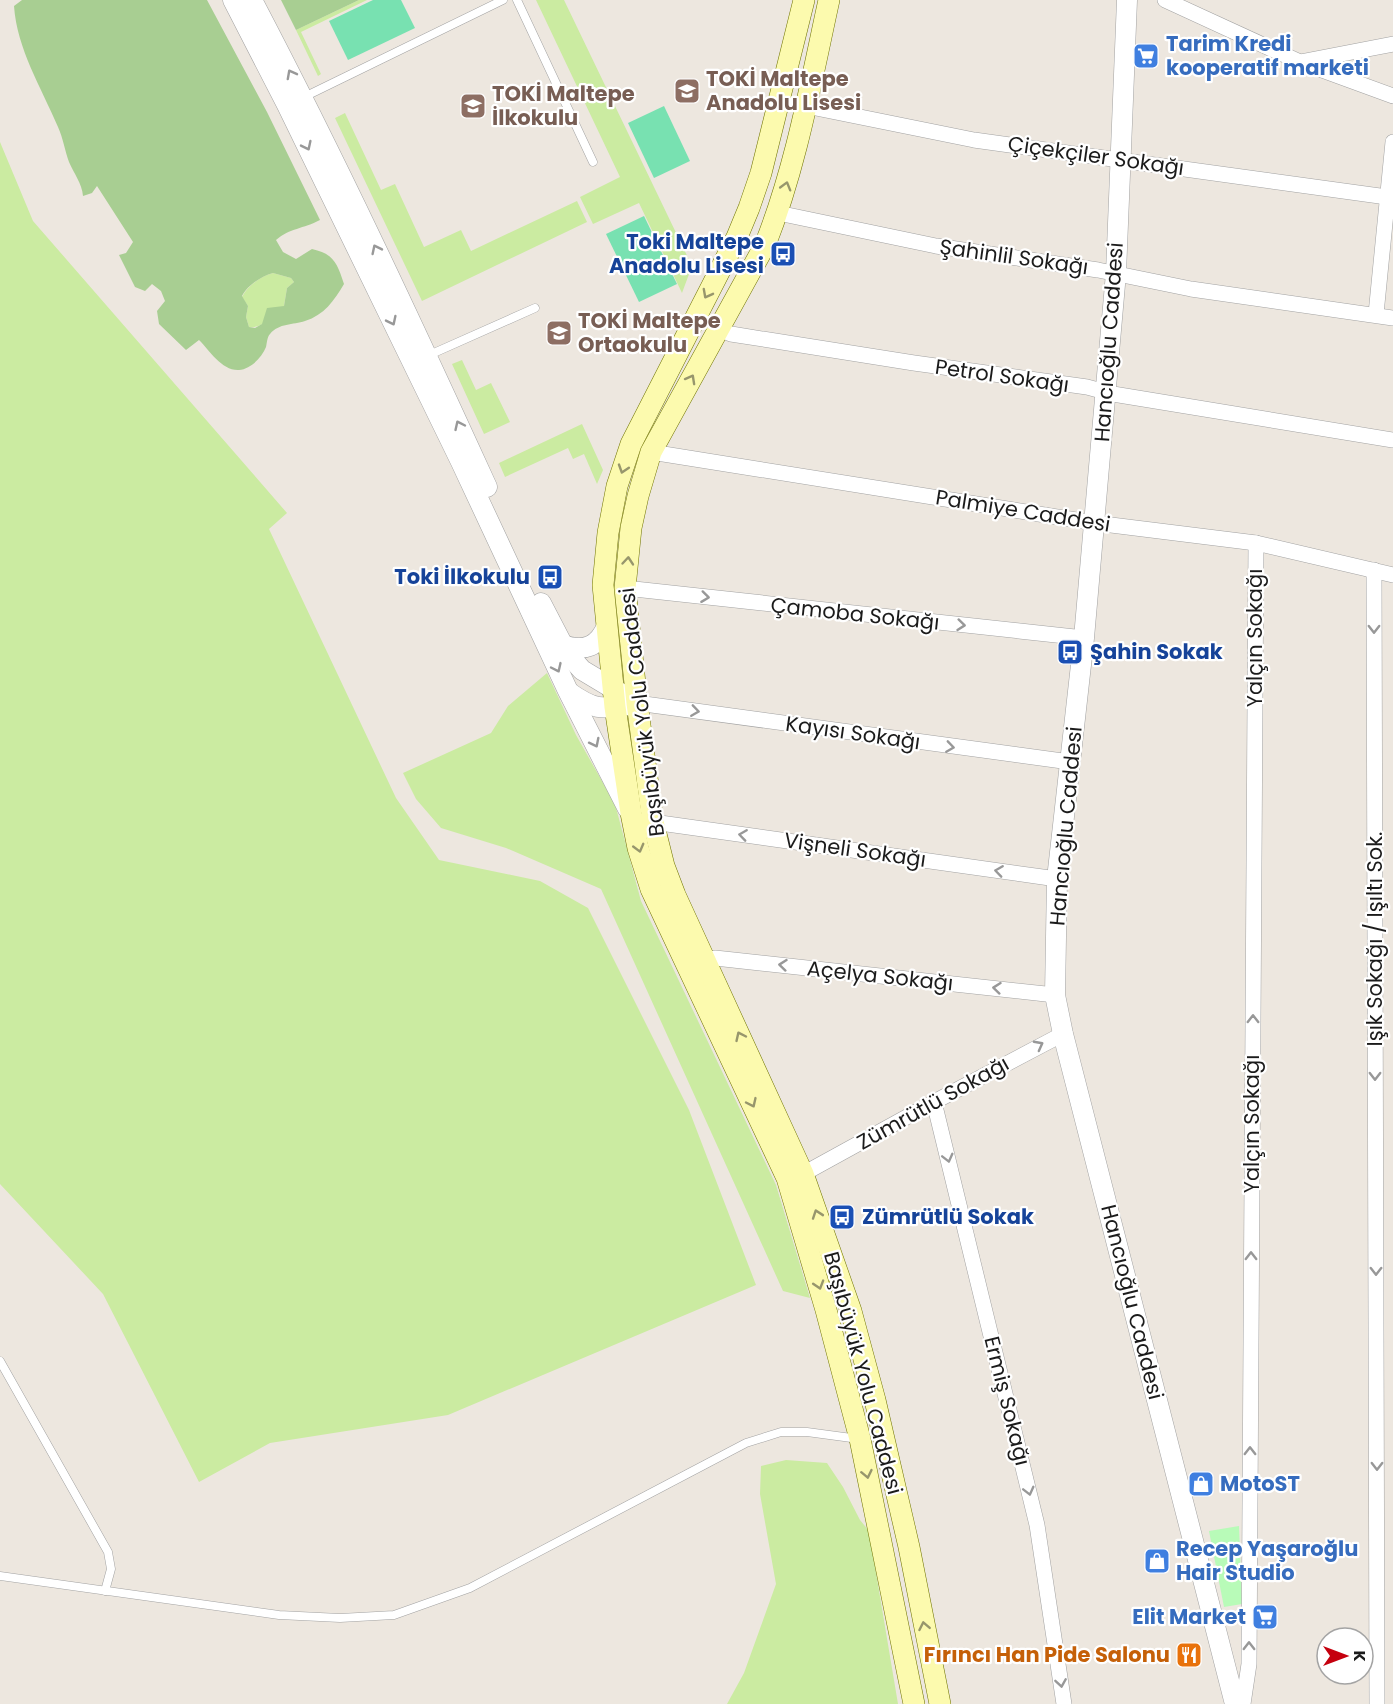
<svg xmlns="http://www.w3.org/2000/svg" width="1393" height="1704" font-family="Poppins,sans-serif">
<rect width="100%" height="100%" fill="#ede7df"/>
<g fill="#cbeba1">
<polygon points="359,0 367,0 301,32 321,74 318,76 296,30"/>
<polygon points="536,0 564,0 692,266 682,293 639,203 593,224 580,197 620,177"/>
<polygon points="345,113 381,190 395,184 424,247 461,230 471,251 577,201 587,222 422,301 335,118"/>
<polygon points="0,142 33,221 287,513 269,529 396,798 439,860 540,881 588,908 689,1110 756,1285 448,1415 270,1443 199,1482 103,1294 0,1184"/>
<path d="M273,273L291,278L294,282L287,288L284,306C274,315 262,329 249,327L246,317L248,306L242,297C247,286 261,276 273,273Z"/>
<polygon points="462,360 476,390 491,383 510,422 484,434 452,364"/>
<polygon points="582,424 603,470 597,484 584,454 573,459 568,448 505,477 499,463"/>
<polygon points="547,673 576,735 615,804 641,901 776,1185 810,1298 783,1291 601,889 506,848 441,828 416,799 403,773 491,733 508,706"/>
<polygon points="786,1460 827,1463 843,1487 860,1520 869,1531 898,1704 727,1704 744,1673 776,1584 760,1494 761,1466"/>
</g>
<g fill="#a8ce92" fill-rule="evenodd">
<path d="M22,0H207L267,112L320,220C303,229 290,228 276,240L283,252L296,259L312,249C334,254 337,263 344,284C334,301 324,315 305,321C293,325 279,323 270,334C267,337 267,343 266,347C262,357 251,369 239,370C222,371 210,351 199,340L186,350L159,324L157,311L165,301L161,291L152,284L145,291L135,287L119,255L126,253L133,242L97,186L92,193L83,196C82,183 74,174 69,162C65,151 63,138 58,127C41,87 17,49 14,6ZM273,273L291,278L294,282L287,288L284,306L267,308L262,324L255,328L249,327L246,317L248,306L242,296C247,286 261,276 273,273Z"/>
<polygon points="281,0 359,0 296,30"/>
</g>
<polygon fill="#b8fbb8" points="1239,1526 1242,1604 1224,1607 1209,1531"/>
<g fill="#78e1b1">
<polygon points="373,0 401,0 415,28 348,60 329,21"/>
<polygon points="664,106 690,161 654,178 628,123"/>
<polygon points="644,216 677,284 639,302 606,234"/>
</g>
<g fill="none" stroke-linecap="round" stroke-linejoin="round">
<g stroke="#a2a2a2" stroke-width="9">
<g id="service">
<polyline points="517,0 593,162"/>
<polyline points="302,98 503,0"/>
<polyline points="427,356 535,308"/>
<polyline points="0,1361 108,1552 111,1569 105,1591"/>
<polyline points="0,1576 279,1615 340,1618 394,1615 470,1588 746,1443 781,1432 807,1432 859,1439"/>
</g>
</g>
<g stroke="#a2a2a2" stroke-width="16">
<g id="minor">
<polyline points="1165,0 1300,62 1393,96"/>
<polyline points="1300,62 1393,44"/>
<polyline points="806,106 974,140 1387,197"/>
<polyline points="778,213 936,246 1098,270 1191,289 1393,318"/>
<polyline points="1376,314 1393,142"/>
<polyline points="718,329 731,334 914,363 1087,387 1113,394 1393,440"/>
<polyline points="651,452 1095,523 1256,543 1393,575"/>
<polyline points="1374,570 1377,1704"/>
<polyline points="625,588 1084,638"/>
<polyline points="637,703 1070,762"/>
<polyline points="653,822 1057,879"/>
<polyline points="705,961 715,958 1055,995"/>
<polyline points="934,1102 1037,1525 1064,1704"/>
<polyline points="803,1174 934,1102 1063,1034"/>
<polyline points="1243,1704 1249,1664 1256,543"/>
</g>
</g>
<g stroke="#a2a2a2" stroke-width="21">
<g id="tertiary">
<polyline points="233,0 287,105 461,462 568,691 628,809"/>
<path d="M252,0C336,160 412,323 487,487"/>
<polyline points="1127,0 1116,273 1084,638 1057,879 1055,995 1063,1034 1235,1704"/>
<polyline points="541,603 567,653 582,670 637,703"/>
<path d="M562,645C585,652 598,647 607,626"/>
<path d="M570,693C593,709 601,710 629,705"/>
</g>
</g>
<g stroke="#6f7300" stroke-width="22">
<g id="secondary">
<polyline points="804,0 761,173 749,208 737,237 631,444 617,486 608,533 603,585 615,707 631,813 638,848 651,889 787,1178 826,1310 860,1439 914,1704"/>
<path d="M829,0C811,82 796,167 765,245L651,452L638,496L631,528L625,588L637,703L653,822L664,866L675,895L803,1174L851,1311L875,1400L909,1547L940,1704"/>
</g>
</g>
<use href="#service" stroke="#fff" stroke-width="8"/>
<use href="#minor" stroke="#fff" stroke-width="15"/>
<use href="#tertiary" stroke="#fff" stroke-width="20"/>
<use href="#secondary" stroke="#fcfaae" stroke-width="21"/>
</g>
<defs><path id="oneway-chevron" d="M-2-3.5L2.5 0L-2 3.5" fill="none" stroke-width="1.6" stroke-linecap="round" stroke-linejoin="round" transform="scale(1.5)"/></defs>
<g stroke="#989898">
<use href="#oneway-chevron" transform="translate(291 74) rotate(-118)"/>
<use href="#oneway-chevron" transform="translate(307 146) rotate(64)"/>
<use href="#oneway-chevron" transform="translate(376 249) rotate(-116)"/>
<use href="#oneway-chevron" transform="translate(392 321) rotate(64)"/>
<use href="#oneway-chevron" transform="translate(459 425) rotate(-115)"/>
<use href="#oneway-chevron" transform="translate(705 597) rotate(7)"/>
<use href="#oneway-chevron" transform="translate(961 625) rotate(6)"/>
<use href="#oneway-chevron" transform="translate(1374 629) rotate(90)"/>
<use href="#oneway-chevron" transform="translate(557 668) rotate(65)"/>
<use href="#oneway-chevron" transform="translate(695 711) rotate(8)"/>
<use href="#oneway-chevron" transform="translate(595 743) rotate(63)"/>
<use href="#oneway-chevron" transform="translate(950 747) rotate(8)"/>
<use href="#oneway-chevron" transform="translate(743 835) rotate(-172)"/>
<use href="#oneway-chevron" transform="translate(999 871) rotate(-172)"/>
<use href="#oneway-chevron" transform="translate(783 965) rotate(-174)"/>
<use href="#oneway-chevron" transform="translate(997 988) rotate(-174)"/>
<use href="#oneway-chevron" transform="translate(1253 1019) rotate(-90)"/>
<use href="#oneway-chevron" transform="translate(1039 1045) rotate(-28)"/>
<use href="#oneway-chevron" transform="translate(1375 1076) rotate(90)"/>
<use href="#oneway-chevron" transform="translate(948 1158) rotate(76)"/>
<use href="#oneway-chevron" transform="translate(1251 1256) rotate(-90)"/>
<use href="#oneway-chevron" transform="translate(1376 1271) rotate(90)"/>
<use href="#oneway-chevron" transform="translate(1250 1451) rotate(-90)"/>
<use href="#oneway-chevron" transform="translate(1377 1466) rotate(90)"/>
<use href="#oneway-chevron" transform="translate(1029 1491) rotate(76)"/>
<use href="#oneway-chevron" transform="translate(1249 1646) rotate(-90)"/>
<use href="#oneway-chevron" transform="translate(1061 1683) rotate(81)"/>
</g>
<g stroke="#97966c">
<use href="#oneway-chevron" transform="translate(786 186) rotate(-74)"/>
<use href="#oneway-chevron" transform="translate(707 294) rotate(118)"/>
<use href="#oneway-chevron" transform="translate(691 379) rotate(-61)"/>
<use href="#oneway-chevron" transform="translate(623 469) rotate(108)"/>
<use href="#oneway-chevron" transform="translate(628 561) rotate(-85)"/>
<use href="#oneway-chevron" transform="translate(639 848) rotate(75)"/>
<use href="#oneway-chevron" transform="translate(740 1036) rotate(-115)"/>
<use href="#oneway-chevron" transform="translate(752 1103) rotate(65)"/>
<use href="#oneway-chevron" transform="translate(817 1214) rotate(-109)"/>
<use href="#oneway-chevron" transform="translate(819 1285) rotate(73)"/>
<use href="#oneway-chevron" transform="translate(867 1474) rotate(78)"/>
<use href="#oneway-chevron" transform="translate(924 1626) rotate(-101)"/>
</g>
<defs>
<g id="supermarket-square" transform="scale(1.35)"><rect x="-9" y="-9" width="18" height="18" rx="4" fill="#3f7fe0" stroke="#fff"/><path d="M-6-5.5h2.5l.6 2H6L4.5 2H-2.5L-4.4-4H-6ZM-1.5 3.2a1.3 1.3 0 1 0 .1 0ZM3 3.2a1.3 1.3 0 1 0 .1 0Z" fill="#fff"/></g>
<g id="school-square" transform="scale(1.35)"><rect x="-9" y="-9" width="18" height="18" rx="4" fill="#8d6e63" stroke="#fff"/><path d="M0-5L7-2L0 1L-7-2ZM-4 1L0 2.5L4 1V4Q0 6-4 4Z" fill="#fff"/></g>
<g id="bus-square" transform="scale(1.35)"><rect x="-9" y="-9" width="18" height="18" rx="4" fill="#1a4fb4" stroke="#fff"/><path d="M-5-6H5V4H4V6H2V4H-2V6H-4V4H-5ZM-3.5-4V0h7V-4ZM-3.5 1.2v1.5H-2V1.2ZM2 1.2v1.5H3.5V1.2Z" fill="#fff"/></g>
<g id="shop-square" transform="scale(1.35)"><rect x="-9" y="-9" width="18" height="18" rx="4" fill="#3f7fe0" stroke="#fff"/><path d="M-5-2.5h2.3a2.7 3.5 0 0 1 5.4 0H5L5.5 6h-11ZM-1.5-2.5h3a1.5 2.3 0 0 0-3 0Z" fill="#fff"/></g>
<g id="restaurant-square" transform="scale(1.35)"><rect x="-9" y="-9" width="18" height="18" rx="4" fill="#e8710a" stroke="#fff"/><path d="M-5-6h1v4h1v-4h1v4h1v-4h1v5L-1.5 .5V6h-2V.5L-5-1ZM5-6V6H3V1.5H1.5Q1.5-4 5-6Z" fill="#fff"/></g>
</defs>
<g fill-rule="evenodd">
<use href="#supermarket-square" x="1146" y="56"/>
<use href="#school-square" x="687" y="91"/>
<use href="#school-square" x="473" y="106"/>
<use href="#bus-square" x="783" y="254"/>
<use href="#school-square" x="559" y="333"/>
<use href="#bus-square" x="550" y="577"/>
<use href="#bus-square" x="1070" y="652"/>
<use href="#bus-square" x="842" y="1217"/>
<use href="#shop-square" x="1201" y="1484"/>
<use href="#shop-square" x="1157" y="1561"/>
<use href="#supermarket-square" x="1265" y="1617"/>
<use href="#restaurant-square" x="1189" y="1655"/>
</g>
<g text-anchor="middle" stroke-width="4.5" stroke-linejoin="round" paint-order="stroke">
<g font-size="21" font-weight="bold" fill="#366cbe" stroke="#fff" text-anchor="start">
<text x="1166" y="51">Tarim Kredi<tspan x="1166" dy="24">kooperatif marketi</tspan></text>
<text x="1220" y="1491">MotoST</text>
<text x="1176" y="1556">Recep Yaşaroğlu<tspan x="1176" dy="24">Hair Studio</tspan></text>
<text x="1246" y="1624" text-anchor="end">Elit Market</text>
</g>
<g font-size="21" font-weight="bold" fill="#785e54" stroke="#fff" text-anchor="start">
<text x="706" y="86">TOKİ Maltepe<tspan x="706" dy="24">Anadolu Lisesi</tspan></text>
<text x="492" y="101">TOKİ Maltepe<tspan x="492" dy="24">İlkokulu</tspan></text>
<text x="578" y="328">TOKİ Maltepe<tspan x="578" dy="24">Ortaokulu</tspan></text>
</g>
<g font-size="21" fill="#1b1b1b" stroke="#fff">
<text transform="translate(1096 156) rotate(8)" y="7">Çiçekçiler Sokağı</text>
<text transform="translate(1014 257) rotate(8)" y="7">Şahinlil Sokağı</text>
<text transform="translate(1109 342) rotate(-86)" y="7">Hancıoğlu Caddesi</text>
<text transform="translate(1002 376) rotate(8)" y="7">Petrol Sokağı</text>
<text transform="translate(1023 511) rotate(9)" y="7">Palmiye Caddesi</text>
<text transform="translate(855 614) rotate(6)" y="7">Çamoba Sokağı</text>
<text transform="translate(1255 638) rotate(-90)" y="7">Yalçın Sokağı</text>
<text transform="translate(642 712) rotate(-97)" y="7">Başıbüyük Yolu Caddesi</text>
<text transform="translate(853 733) rotate(8)" y="7">Kayısı Sokağı</text>
<text transform="translate(1066 826) rotate(-85)" y="7">Hancıoğlu Caddesi</text>
<text transform="translate(855 850) rotate(8)" y="7">Vişneli Sokağı</text>
<text transform="translate(1375 939) rotate(-90)" y="7">Işık Sokağı / Işıltı Sok.</text>
<text transform="translate(880 976) rotate(6)" y="7">Açelya Sokağı</text>
<text transform="translate(933 1103) rotate(-29)" y="7">Zümrütlü Sokağı</text>
<text transform="translate(1252 1124) rotate(-90)" y="7">Yalçın Sokağı</text>
<text transform="translate(1132 1302) rotate(76)" y="7">Hancıoğlu Caddesi</text>
<text transform="translate(863 1373) rotate(75)" y="7">Başıbüyük Yolu Caddesi</text>
<text transform="translate(1007 1401) rotate(76)" y="7">Ermiş Sokağı</text>
</g>
<g font-size="21" font-weight="bold" fill="#164399" stroke="#fff" text-anchor="end">
<text x="764" y="249">Toki Maltepe<tspan x="764" dy="24">Anadolu Lisesi</tspan></text>
<text x="530" y="584">Toki İlkokulu</text>
<text x="1090" y="659" text-anchor="start">Şahin Sokak</text>
<text x="862" y="1224" text-anchor="start">Zümrütlü Sokak</text>
</g>
<g font-size="21" font-weight="bold" fill="#c56008" stroke="#fff" text-anchor="end">
<text x="1170" y="1662">Fırıncı Han Pide Salonu</text>
</g>
</g>
<g transform="translate(1345 1656) rotate(90)"><circle r="28" fill="#ffffff" stroke="#a4a4a4" stroke-width="1.5"/>
<path d="M0-4.5L10 22L0 15L-10 22Z" fill="#c5000e"/>
<text y="-9" font-size="16" font-weight="bold" text-anchor="middle" fill="#1b1b1b">K</text>
</g>
</svg>
